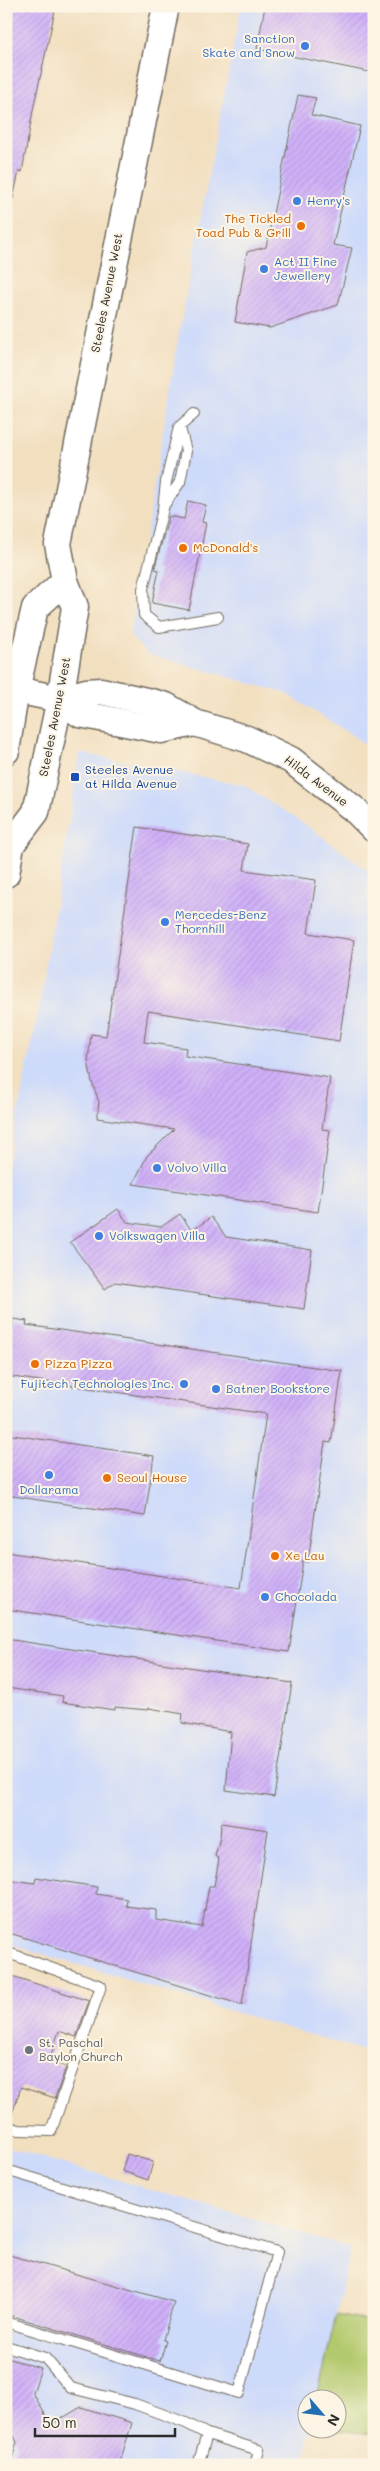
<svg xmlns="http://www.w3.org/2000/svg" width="380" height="2471" font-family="Mali,sans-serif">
<defs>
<pattern id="building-hatch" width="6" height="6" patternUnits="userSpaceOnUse" patternTransform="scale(1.25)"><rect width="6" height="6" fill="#d0b1f9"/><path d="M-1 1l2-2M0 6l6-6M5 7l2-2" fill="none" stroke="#b398d6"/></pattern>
</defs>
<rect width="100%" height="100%" fill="#fcf5e5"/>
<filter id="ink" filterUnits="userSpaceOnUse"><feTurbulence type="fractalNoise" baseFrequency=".02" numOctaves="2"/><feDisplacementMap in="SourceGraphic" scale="10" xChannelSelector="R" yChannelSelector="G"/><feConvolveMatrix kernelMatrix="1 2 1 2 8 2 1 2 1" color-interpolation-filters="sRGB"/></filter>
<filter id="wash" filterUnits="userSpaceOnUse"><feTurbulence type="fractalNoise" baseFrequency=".0096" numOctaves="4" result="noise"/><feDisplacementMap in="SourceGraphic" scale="20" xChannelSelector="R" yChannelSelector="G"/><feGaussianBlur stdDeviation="1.12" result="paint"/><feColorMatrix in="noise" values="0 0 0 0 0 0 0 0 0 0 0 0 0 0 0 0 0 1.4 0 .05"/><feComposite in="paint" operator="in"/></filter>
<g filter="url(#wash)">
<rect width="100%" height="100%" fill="#f2dfc0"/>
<g fill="#cedafa">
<polygon points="241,6 374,6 374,752 358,739 285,693 148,654 130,636 179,333"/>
<polygon points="80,753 244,785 306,825 374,875 374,2054 6,1943 6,1170 38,1013"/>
<polygon points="6,2147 351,2248 317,2398 308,2398 308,2428 310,2429 304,2465 6,2465"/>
</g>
<polygon fill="#b3c96e" stroke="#6f7a4c" points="336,2315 374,2322 374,2434 326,2429 338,2428 338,2398 317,2398"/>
<g id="blocks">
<g fill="url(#building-hatch)">
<polygon points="6,6 56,6 34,105 22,172 19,171 13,199 6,198"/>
<polygon points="265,6 338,6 374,14 374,73 257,49"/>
<polygon points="298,95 316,98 311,115 360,126 333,245 352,248 338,305 270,328 235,322 247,252 266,247"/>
<polygon points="188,501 206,505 202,522 206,523 189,610 152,603 159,570 155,569 156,563 169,516 184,519"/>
<polygon points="137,827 248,844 244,870 316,880 308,933 354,940 339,1041 148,1011 144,1042 186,1048 185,1056 330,1078 322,1129 330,1130 318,1212 133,1184 147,1156 174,1129 97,1118 99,1102 92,1082 88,1061 91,1034 106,1036"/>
<polygon points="118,1209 127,1222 161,1227 180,1214 192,1231 211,1217 226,1237 312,1250 304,1309 115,1282 105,1289 70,1242"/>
<polygon points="13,1319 27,1321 26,1325 342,1371 331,1443 325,1442 308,1562 303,1561 289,1652 6,1609 6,1552 241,1588 266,1414 6,1376"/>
<polygon points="6,1434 154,1456 145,1516 6,1495"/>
<polygon points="6,1639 292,1683 274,1797 226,1790 231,1732 182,1723 183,1714 149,1708 148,1710 115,1707 115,1710 94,1707 62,1702 63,1696 6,1688"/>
<polygon points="221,1823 268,1830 242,2005 6,1932 6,1879 35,1883 36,1877 97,1887 96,1894 127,1899 126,1906 156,1910 156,1920 202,1927 209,1886 214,1886 219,1859 215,1856 220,1838"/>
<polygon points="6,1974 89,2001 76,2037 59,2031 49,2061 66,2067 55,2098 21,2087 10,2120 6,2119"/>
<polygon points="127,2154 153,2162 148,2180 122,2171"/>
<polygon points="6,2254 174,2302 163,2340 166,2341 160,2361 6,2314"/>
<polygon points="6,2358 41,2368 33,2393 51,2425 81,2407 132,2423 119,2465 10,2465 17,2442 6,2421"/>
</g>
</g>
</g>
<g filter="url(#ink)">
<use href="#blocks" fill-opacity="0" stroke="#716a5f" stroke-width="1"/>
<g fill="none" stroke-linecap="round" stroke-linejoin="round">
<g stroke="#716a5f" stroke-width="12">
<g id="lane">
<polyline points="194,414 179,427 166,482 163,509 143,589 144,615 159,627 218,617"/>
<polyline points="164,505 180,482 186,451 180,428"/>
<polyline points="6,1956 11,1954 101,1986 51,2131 19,2130 6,2126"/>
<polyline points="6,2170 277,2252 239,2393 6,2322"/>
<polyline points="6,2346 45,2358 71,2388 135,2404 186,2423 207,2434 259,2450 255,2465"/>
<polyline points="198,2465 207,2434"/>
</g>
</g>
<g stroke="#716a5f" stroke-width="29">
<g id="secondary">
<polyline points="6,688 60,699 80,714 161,730 195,723"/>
<polyline points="60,699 86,692 101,691 155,703 166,706 195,723 247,739 291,760 355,810 374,829"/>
<polyline points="6,751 16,690 35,608 65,581"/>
<polyline points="6,874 11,845 36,812 60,699 75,607 65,581 58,544 166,6"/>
</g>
</g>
<use href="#lane" stroke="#fff" stroke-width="10"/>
<use href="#secondary" stroke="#fff" stroke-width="26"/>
</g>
</g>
<g fill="#3f7fe0" stroke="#fcf5e5" stroke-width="2">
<circle cx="305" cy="46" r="5"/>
<circle cx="297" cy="201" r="5"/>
<circle cx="264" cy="269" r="5"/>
<circle cx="165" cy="922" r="5"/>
<circle cx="157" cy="1168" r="5"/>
<circle cx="99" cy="1236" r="5"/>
<circle cx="184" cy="1384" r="5"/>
<circle cx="216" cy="1389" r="5"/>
<circle cx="49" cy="1475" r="5"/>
<circle cx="265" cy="1597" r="5"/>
</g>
<g fill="#e8710a" stroke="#fcf5e5" stroke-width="2">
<circle cx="301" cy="226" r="5"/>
<circle cx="183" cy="548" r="5"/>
<circle cx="35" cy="1364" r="5"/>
<circle cx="107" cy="1478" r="5"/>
<circle cx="275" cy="1556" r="5"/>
</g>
<rect fill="#1a4fb4" stroke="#fcf5e5" stroke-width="2" x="70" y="772" width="10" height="10" rx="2.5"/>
<circle fill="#6b7280" stroke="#fcf5e5" stroke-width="2" cx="29" cy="2050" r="5"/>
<g text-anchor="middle" stroke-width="4" stroke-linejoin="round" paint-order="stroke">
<g font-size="12" fill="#366cbe" stroke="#fcf5e5" text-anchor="start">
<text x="295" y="43" text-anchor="end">Sanction<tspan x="295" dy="14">Skate and Snow</tspan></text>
<text x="307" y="205">Henry's</text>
<text x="274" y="266">Act II Fine<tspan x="274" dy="14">Jewellery</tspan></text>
<text x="175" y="919">Mercedes-Benz<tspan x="175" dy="14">Thornhill</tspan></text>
<text x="167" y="1172">Volvo Villa</text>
<text x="109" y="1240">Volkswagen Villa</text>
<text x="174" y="1388" text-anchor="end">Fujitech Technologies Inc.</text>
<text x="226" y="1393">Batner Bookstore</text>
<text x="49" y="1494" text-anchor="middle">Dollarama</text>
<text x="275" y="1601">Chocolada</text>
</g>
<g font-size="12" fill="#c56008" stroke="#fcf5e5" text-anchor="start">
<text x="291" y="223" text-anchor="end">The Tickled<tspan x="291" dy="14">Toad Pub &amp; Grill</tspan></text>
<text x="193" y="552">McDonald's</text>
<text x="45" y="1368">Pizza Pizza</text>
<text x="117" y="1482">Seoul House</text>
<text x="285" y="1560">Xe Lau</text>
</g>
<g font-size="12" fill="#2b2b2b" stroke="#fcf5e5">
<text transform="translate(107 293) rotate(-79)" y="4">Steeles Avenue West</text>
<text transform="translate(55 717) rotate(-79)" y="4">Steeles Avenue West</text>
<text transform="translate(316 781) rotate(37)" y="4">Hilda Avenue</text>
</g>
<g font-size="12" fill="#164399" stroke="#fcf5e5" text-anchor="start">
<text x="85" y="774">Steeles Avenue<tspan x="85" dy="14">at Hilda Avenue</tspan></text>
</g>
<g font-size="12" fill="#5b616d" stroke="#fcf5e5" text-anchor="start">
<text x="39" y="2047">St. Paschal<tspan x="39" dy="14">Baylon Church</tspan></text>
</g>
</g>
<rect width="380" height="2471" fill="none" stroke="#fcf5e5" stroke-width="25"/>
<g transform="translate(322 2414) rotate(118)"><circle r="24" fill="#fcf5e5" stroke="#a8a49b"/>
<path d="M0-4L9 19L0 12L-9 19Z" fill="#1f6fb2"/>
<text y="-8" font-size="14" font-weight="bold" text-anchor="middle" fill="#2b2b2b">N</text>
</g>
<path d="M35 2428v8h140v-8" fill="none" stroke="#2b2b2b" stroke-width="2.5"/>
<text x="42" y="2428" font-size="15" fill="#2b2b2b" stroke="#fcf5e5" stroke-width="4" paint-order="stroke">50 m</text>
</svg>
